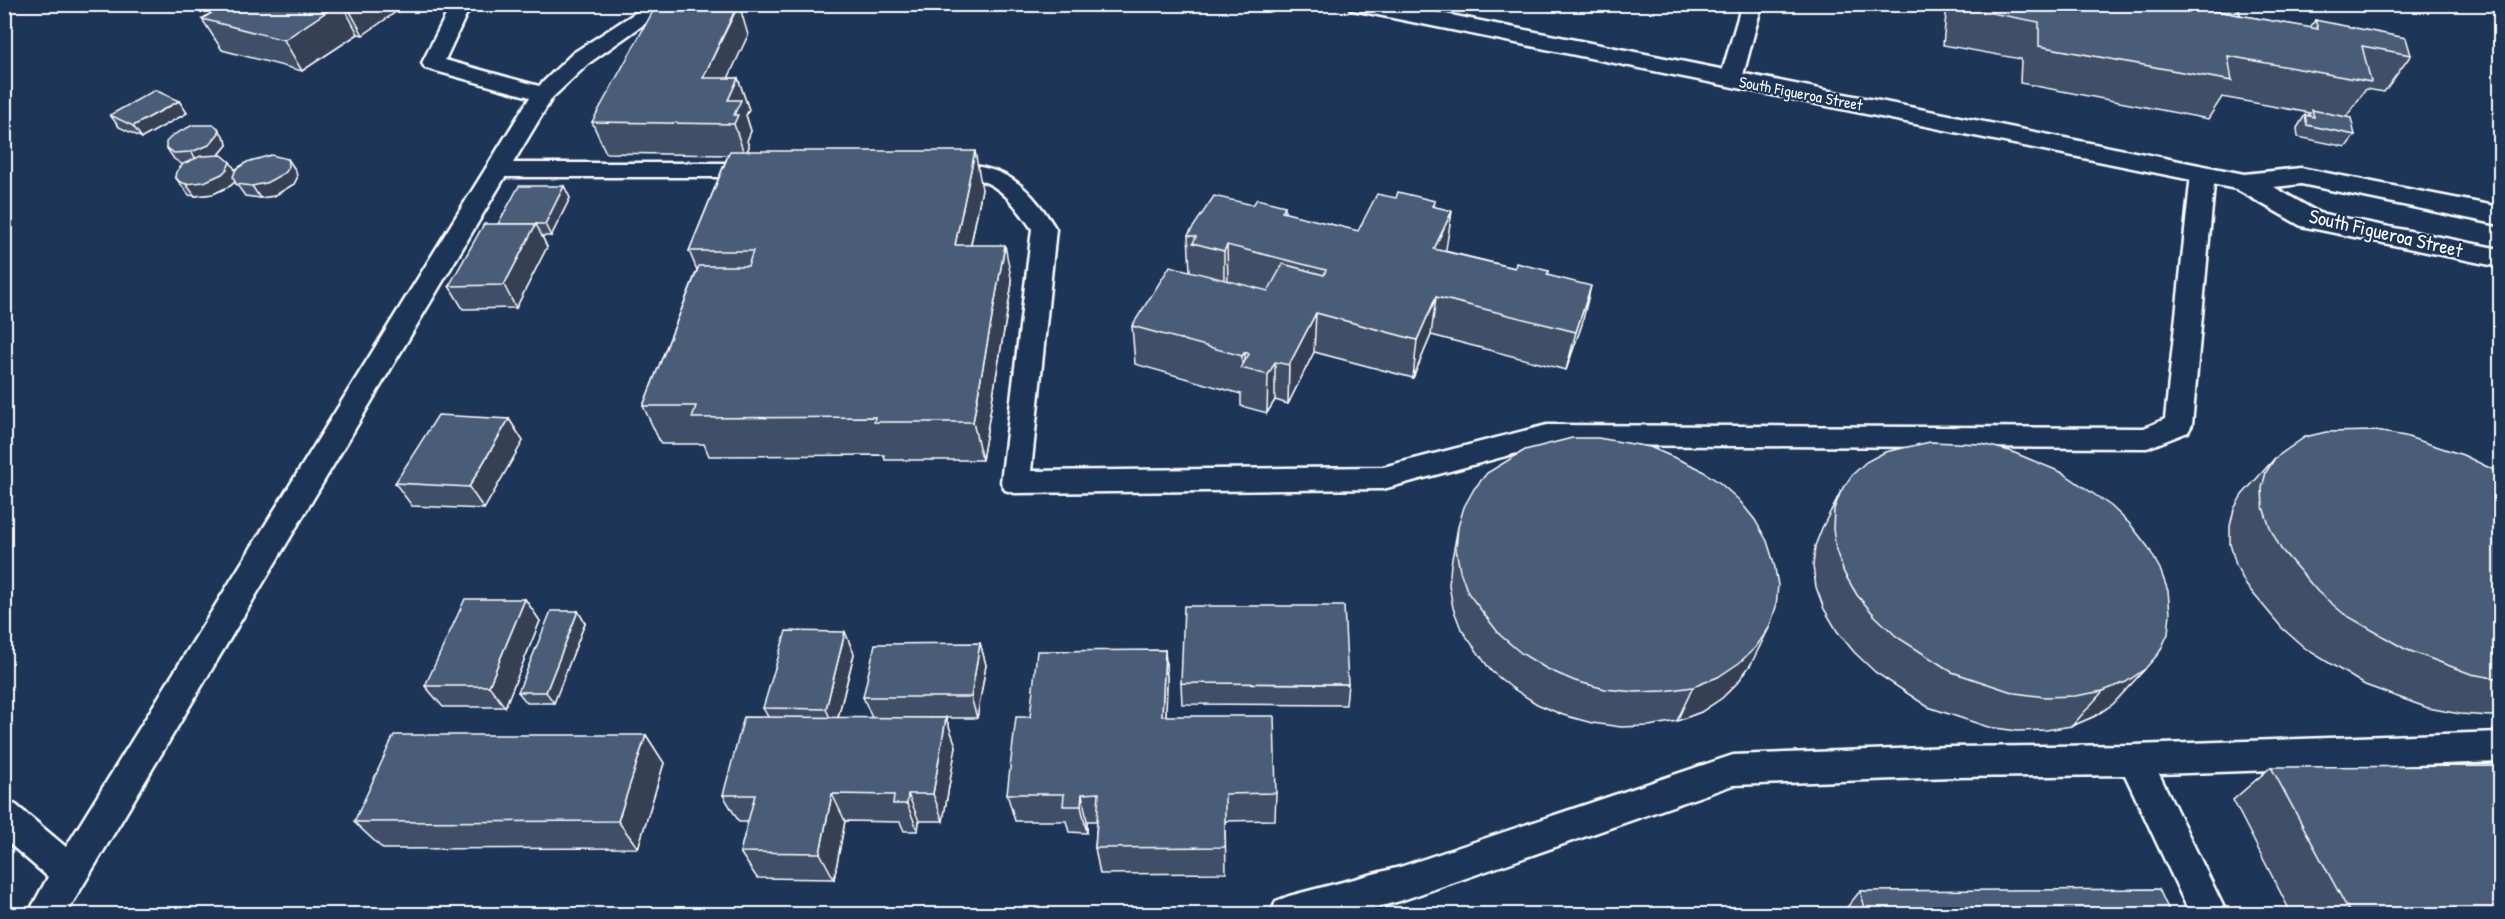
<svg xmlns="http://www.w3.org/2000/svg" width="2505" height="919" font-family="'Patrick Hand',sans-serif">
<rect width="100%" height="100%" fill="#1d3557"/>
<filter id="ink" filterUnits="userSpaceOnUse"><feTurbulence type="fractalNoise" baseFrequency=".0167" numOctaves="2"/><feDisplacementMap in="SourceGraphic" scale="12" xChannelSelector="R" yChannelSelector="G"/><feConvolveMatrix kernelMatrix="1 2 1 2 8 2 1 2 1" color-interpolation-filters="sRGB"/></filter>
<g filter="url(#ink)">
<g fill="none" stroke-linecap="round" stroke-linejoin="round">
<g stroke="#fff" stroke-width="5">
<g id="lane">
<polygon points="454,4 476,4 466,15 445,60 539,86 573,53 649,4 673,4 589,63 552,98 513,163 762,163 770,165 774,170 770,175 762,177 505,177 66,914 28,914 48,877 4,839 4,800 16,805 66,847 530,97 425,68 422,63 447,13"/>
<polygon points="1742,4 1762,4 1742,79 1739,84 1731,85 1723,84 1720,79"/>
<path d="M940,163C1002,165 1023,177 1056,229L1031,471L1383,467L1547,425L2144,428L2165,419L2191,174L2195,169L2203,167L2211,169L2215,174L2192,425L2188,432L2147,448L1547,445L1383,489L1015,493L1005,490L1001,482L1032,229C1018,209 1001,184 975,179C961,177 946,179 932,175L928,170L932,165Z"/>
<polygon points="2500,732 2500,762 2159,774 2227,914 2190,914 2125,775 1952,777 1733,785 1400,901 1352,914 1271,914 1276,901 1289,896 1400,867 1733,755 1952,747 2135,745"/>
</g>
</g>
<g stroke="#fff" stroke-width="5">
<polygon id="secondary" points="1347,4 1396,4 2244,174 2301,168 2500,207 2500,225 2301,184 2274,187 2319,213 2500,249 2500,267 2301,226 2236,189 1358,11 1350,9"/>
</g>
<use href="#lane" fill="#1d3557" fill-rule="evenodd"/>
<use href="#secondary" fill="#1d3557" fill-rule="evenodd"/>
</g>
<g fill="#405068" stroke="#fff" stroke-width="1.5">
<polygon points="225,4 407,4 363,35 358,34 302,71 222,50 202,19"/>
<polygon points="1947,4 2178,4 2196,8 2196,4 2238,4 2240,15 2310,28 2315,20 2411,55 2384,92 2366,89 2346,117 2355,135 2346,147 2298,137 2297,128 2305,115 2308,116 2310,113 2222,97 2208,119 2020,83 2021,59 1943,45"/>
<polygon points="748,35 728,78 738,78 749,110 746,115 751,131 747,141 749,147 747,151 982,189 971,245 1012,283 982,460 885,460 884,455 709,456 704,444 661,444 643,406 697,270 689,251 728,155 606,153 592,122"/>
<polygon points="179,101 187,113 142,138 119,127 110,115"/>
<polygon points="226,140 227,145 219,155 236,171 288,159 296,171 297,178 294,184 274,196 260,198 245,196 235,182 230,186 213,194 195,196 189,195 175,177 183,165 174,159 166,147"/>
<polygon points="564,186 570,198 551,236 542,236 547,247 516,308 463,309 449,286 498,224"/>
<polygon points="1396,198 1435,201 1434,207 1452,211 1445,251 1515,268 1549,271 1548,276 1582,324 1566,370 1431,335 1413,378 1314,352 1288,404 1275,400 1267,413 1241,406 1241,394 1135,364 1132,326 1190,271 1188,235 1253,205 1285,206 1285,213 1358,231"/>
<polygon points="509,419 523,441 484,509 412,506 395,483"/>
<polygon points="2275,458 2500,473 2500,715 2490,716 2460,714 2428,708 2365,685 2306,649 2282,628 2246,585 2236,565 2230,544 2230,526 2234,509 2242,495"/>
<polygon points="1841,491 2145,669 2113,704 2095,716 2072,726 2046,730 2017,731 1988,727 1928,707 1875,672 1854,652 1837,631 1824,609 1816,587 1813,566 1815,546 1822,528"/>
<polygon points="1458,527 1751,664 1738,682 1722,698 1701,712 1677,721 1649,726 1621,727 1592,723 1563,715 1537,704 1512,688 1491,671 1461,629 1453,608 1449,585 1451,564"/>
<polygon points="525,599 540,621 505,707 443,707 425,686"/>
<polygon points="578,611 585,623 554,703 527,703 518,692"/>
<polygon points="845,632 854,654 838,718 946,718 956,746 943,821 919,821 918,831 904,831 900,822 845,821 834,879 757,878 740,852 748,822 739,822 723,795 768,717 763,708"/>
<polygon points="980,643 986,665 977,718 872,718 863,697"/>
<polygon points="1165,650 1167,679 1166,716 1276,793 1275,820 1225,821 1226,873 1100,874 1095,848 1097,821 1087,821 1087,833 1069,832 1066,821 1015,821 1007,794 1030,717"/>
<polygon points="1181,683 1348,684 1346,705 1182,704"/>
<polygon points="646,735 664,763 638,848 383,849 354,822"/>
<polygon points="2271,767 2500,915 2292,915 2233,800"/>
<polygon points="1860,891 2171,915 1841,915"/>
</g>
<g fill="#344155" stroke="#fff" stroke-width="1.5">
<polygon points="338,4 342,4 358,34 302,71 284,40"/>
<polygon points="346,4 407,4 363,35"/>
<polygon points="739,4 748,35 714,109 703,78"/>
<polygon points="738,78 749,110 746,115 751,131 747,141 749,147 745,156 734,124 728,100"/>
<polygon points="179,101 187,113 142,138 133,126"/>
<polygon points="218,128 226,140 227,145 217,157 200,164 191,152"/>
<polygon points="975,151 982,189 963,283 955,245"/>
<polygon points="288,159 296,171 297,178 294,184 274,196 260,198 252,186"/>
<polygon points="230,162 238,174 236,181 230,186 213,194 195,196 186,184"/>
<polygon points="564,186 570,198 551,236 545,224"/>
<polygon points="1452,211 1446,249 1429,287 1434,249"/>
<polygon points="536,224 547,247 516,308 504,285"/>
<polygon points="1005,245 1012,283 982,460 973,422"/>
<polygon points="1227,245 1228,283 1224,290 1224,251"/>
<polygon points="1591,286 1582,324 1566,370 1576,332"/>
<polygon points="1436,297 1431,335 1413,378 1417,340"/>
<polygon points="1316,313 1314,352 1288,404 1289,365"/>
<polygon points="1245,352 1245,369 1242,368 1242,356"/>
<polygon points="1275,362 1275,400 1267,413 1268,375"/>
<polygon points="509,419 523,441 484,509 469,487"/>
<polygon points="525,599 540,621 505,707 489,686"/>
<polygon points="578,611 585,623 554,703 546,692"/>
<polygon points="1769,628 1751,664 1738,682 1722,698 1701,712 1677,721 1693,687"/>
<polygon points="845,632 854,654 835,729 826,709"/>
<polygon points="980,643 986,665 977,718 971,697"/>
<polygon points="1165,650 1167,679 1165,744 1162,716"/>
<polygon points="2145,669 2113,704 2095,716 2072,726 2103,691"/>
<polygon points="946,718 956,746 943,821 933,794"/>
<polygon points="646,735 664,763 638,848 618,821"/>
<polygon points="832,794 845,821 834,879 820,853"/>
<polygon points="908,794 919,821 918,831 907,804"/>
<polygon points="1082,794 1087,821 1087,833 1081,806"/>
</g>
<g fill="#4a5d79" stroke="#fff" stroke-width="1.5">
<polygon points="225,4 338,4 284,40 202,19"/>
<polygon points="657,4 738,4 703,78 738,78 728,100 741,100 734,115 738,115 734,124 592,122"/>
<polygon points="1959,4 2178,4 2318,29 2315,20 2406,38 2411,55 2362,46 2371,82 2228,56 2232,81 2039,46 2039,22 1959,7"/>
<polygon points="2203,4 2238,4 2240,15 2204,9"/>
<polygon points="155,90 179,101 133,126 110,115"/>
<polygon points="2312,110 2351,118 2355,135 2307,125 2305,115 2314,117"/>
<polygon points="193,125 214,125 218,128 219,133 209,145 191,152 174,153 166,147 166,142 173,135"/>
<polygon points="730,151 975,151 955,245 1005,245 973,422 874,422 875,417 692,418 696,406 643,406 699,266 748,266 753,251 689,251"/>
<polygon points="222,155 230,162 227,169 222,174 204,182 186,184 180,182 175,177 176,172 183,164 201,156"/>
<polygon points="271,155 288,159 289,166 286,172 266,183 252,186 236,184 233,177 236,169 247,162"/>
<polygon points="519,186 564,186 545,224 498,224"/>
<polygon points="1398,192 1435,201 1432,206 1452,211 1434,249 1515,268 1516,263 1549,271 1547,275 1591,286 1576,332 1436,297 1417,340 1316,313 1289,365 1275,362 1268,375 1241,368 1249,354 1245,352 1242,356 1132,326 1170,266 1268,291 1283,264 1324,275 1326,270 1227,245 1224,251 1193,243 1196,237 1188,235 1214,196 1253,205 1257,199 1285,206 1282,212 1358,231 1377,194 1396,198"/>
<polygon points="484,224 536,224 504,285 449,286"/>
<polygon points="438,415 509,419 469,487 395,483"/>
<polygon points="2376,431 2405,436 2463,455 2500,473 2500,679 2471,674 2405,649 2344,614 2318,592 2281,549 2270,528 2263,507 2262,488 2266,472 2275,458 2305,437 2326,432"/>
<polygon points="1572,438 1598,438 1650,447 1698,468 1720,483 1739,500 1755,520 1767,541 1774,563 1778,585 1776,607 1769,628 1756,647 1739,663 1718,677 1693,687 1664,691 1635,692 1605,689 1575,681 1547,669 1521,653 1500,635 1468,593 1460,571 1456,549 1458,527 1464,507 1474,489 1487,473 1525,450"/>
<polygon points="1930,442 1982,444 2010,451 2063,473 2111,506 2131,525 2148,547 2160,569 2168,591 2170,613 2168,634 2159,653 2145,669 2126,682 2103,691 2075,696 2045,697 2015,693 1952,672 1897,637 1875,616 1857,595 1844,573 1836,550 1833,529 1834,509 1841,491 1852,475 1866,462 1885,452"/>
<polygon points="465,599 525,599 489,686 425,686"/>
<polygon points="1184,606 1344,606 1348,684 1181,683"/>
<polygon points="551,611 578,611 546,692 518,692"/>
<polygon points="786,631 845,632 826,709 763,708"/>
<polygon points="980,643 971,697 863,697 875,644"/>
<polygon points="1165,650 1162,716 1274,716 1276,793 1225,794 1225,847 1095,848 1099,793 1082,794 1081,806 1063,806 1064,794 1007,794 1016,717 1030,717 1037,651"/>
<polygon points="744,717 946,718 933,794 908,794 907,804 893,804 894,795 832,794 820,853 740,852 755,795 723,795"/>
<polygon points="394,735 646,735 618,821 354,822"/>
<polygon points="2500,766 2500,915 2351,915 2271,767"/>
<polygon points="2159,889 2171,915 1867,915 1860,891"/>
</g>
</g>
<g text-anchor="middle" stroke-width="4.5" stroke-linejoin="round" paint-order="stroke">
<g font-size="16" fill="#fff" stroke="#1d3557">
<text transform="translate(1801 93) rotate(11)" y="6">South Figueroa Street</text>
</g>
<g font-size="20" fill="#fff" stroke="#1d3557">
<text transform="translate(2386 233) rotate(13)" y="7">South Figueroa Street</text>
</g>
</g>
<rect width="2505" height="919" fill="none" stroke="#1d3557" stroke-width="24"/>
<rect x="12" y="12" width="2481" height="895" fill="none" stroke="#fff" stroke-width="2" filter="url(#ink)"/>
</svg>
